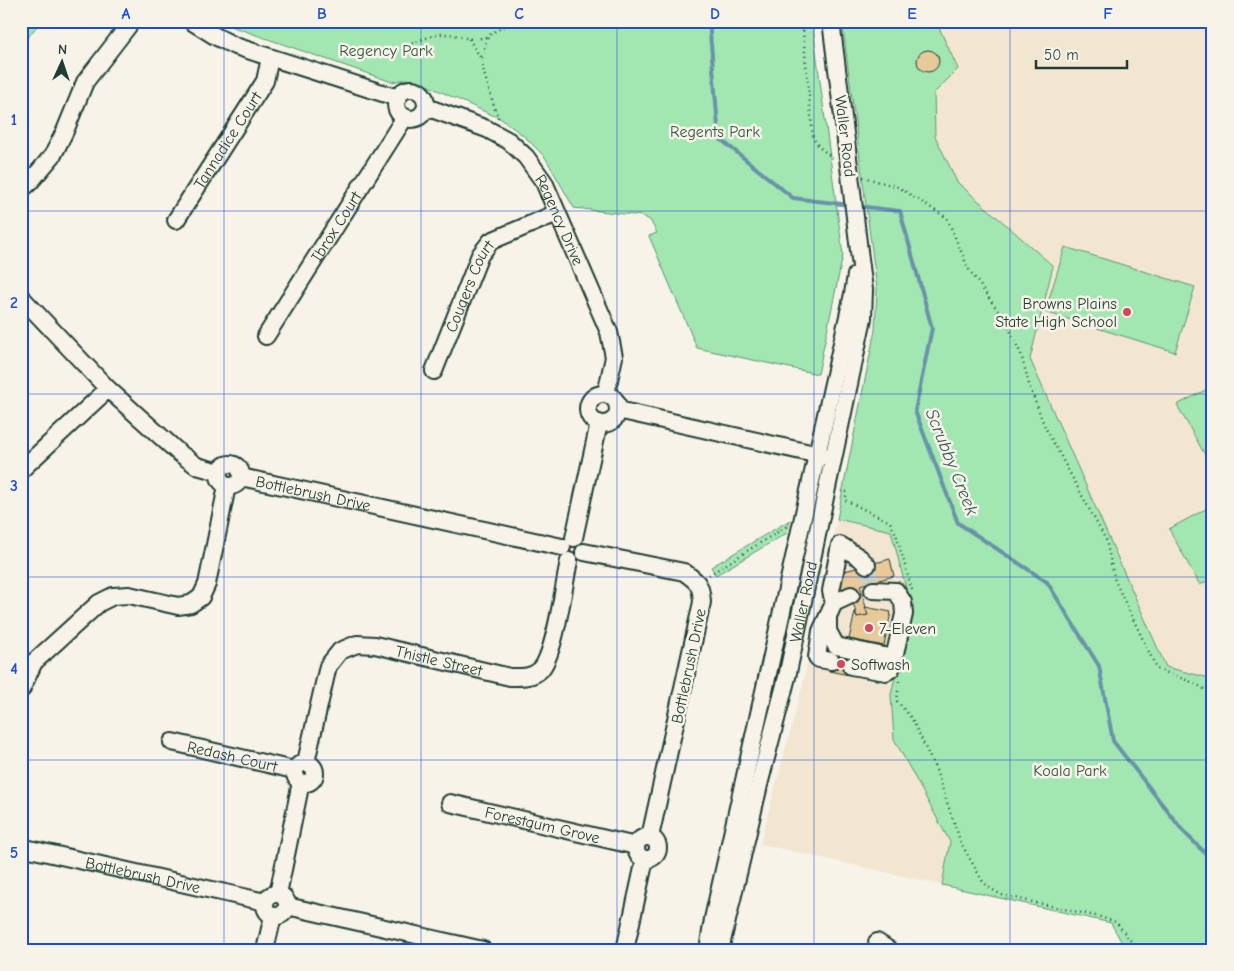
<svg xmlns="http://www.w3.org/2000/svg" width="1234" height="971" font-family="'Comic Neue',sans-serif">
<rect width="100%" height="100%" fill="#f7f3e8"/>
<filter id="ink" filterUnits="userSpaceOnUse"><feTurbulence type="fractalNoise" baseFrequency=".02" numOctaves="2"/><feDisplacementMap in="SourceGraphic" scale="10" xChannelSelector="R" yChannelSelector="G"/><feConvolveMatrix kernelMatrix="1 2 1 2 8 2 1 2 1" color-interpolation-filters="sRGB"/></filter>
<g filter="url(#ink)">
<g fill="#f2e6d1">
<polygon points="936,21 1213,21 1213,679 1166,667 1030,359 1053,266 957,182 935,136 934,93 958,69"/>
<polygon points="837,519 891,530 908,596 894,739 950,842 942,885 760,844 803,684"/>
</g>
<g fill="#a2e7b2" stroke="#609273">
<polygon points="21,21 41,21 21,46"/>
<polygon points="216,21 812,21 843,255 818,374 697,348 649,236 657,233 650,220 642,216 574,208 545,157 524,136 501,119 424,84 406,79 392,82"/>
<polygon points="842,21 936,21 958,69 934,93 935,136 957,182 1053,266 1030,359 1166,667 1213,679 1213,950 1126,950 1111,923 942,885 950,842 894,739 891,695 909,612 908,596 891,531 837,519 875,330 877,289"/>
<polygon points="1065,247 1195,287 1175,352 1045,312"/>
<polygon points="1213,386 1213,469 1177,405"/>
<polygon points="1213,505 1213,578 1200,585 1169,529"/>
<polygon points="790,520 787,533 716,575 711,567"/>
</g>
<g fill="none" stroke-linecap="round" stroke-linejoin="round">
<g stroke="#6993a9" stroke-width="4">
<polyline points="709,21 719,138 793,198 850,205"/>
<polyline points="857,206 900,211 932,328 915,411 958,523 1047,582 1099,666 1113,741 1183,831 1213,861"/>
</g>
</g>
<g fill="#e7c99a" stroke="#1f3d34">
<circle cx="928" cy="61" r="11"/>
<polygon points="890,559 894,576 860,585 868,615 857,617 849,587 841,589 837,573"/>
<polygon points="865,607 891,612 884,646 849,639 855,612 857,617 868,615"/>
<polygon points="833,656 852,661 849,675 829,671"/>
</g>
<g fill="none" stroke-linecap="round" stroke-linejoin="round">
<polyline stroke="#cccfc4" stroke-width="16" stroke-dasharray="16 8" stroke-linecap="butt" points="867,565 871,582"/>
<g stroke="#1f3d34" stroke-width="20">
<g id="minor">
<polyline points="191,21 215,36 235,46 398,98"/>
<polyline points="831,21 846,141"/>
<circle cx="411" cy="104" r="15"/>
<path id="s1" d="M426,107L487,129L509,141L526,157L544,182L609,332L614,357L606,394"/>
<polyline points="21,190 30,182 53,155 65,131 85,82 132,21"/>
<path id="s2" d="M176,220L265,81L270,58"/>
<polyline points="21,297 108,389 178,452 197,466 219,472"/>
<path id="s3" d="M266,336L405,117"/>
<path id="s4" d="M434,371L480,255L491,241L557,213"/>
<circle cx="603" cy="409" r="15"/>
<polyline points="618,410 828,457"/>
<circle cx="230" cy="475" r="11"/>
<polyline points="21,470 108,389"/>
<path id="s5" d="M241,477L562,547"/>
<polyline points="574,538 599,423"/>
<path d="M584,552L684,572C698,582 701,584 702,602L650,837"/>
<polyline points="834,603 831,591 840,545 860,558 867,565"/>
<polyline points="828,619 828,631 836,646 894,658 904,614 903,602 896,591 873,590"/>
<polyline points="831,661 819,659 817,657 821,631 834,603 851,595"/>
<polyline points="851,666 886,672 891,669 894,658"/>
<polyline points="21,690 34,662 99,603 113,596 129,595 178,606 191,604 201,597 207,584 227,486"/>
<path id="s6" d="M172,742L294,770"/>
<path id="s7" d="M306,762L328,666L340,651L357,644L375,645L510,677C520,677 532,678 540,670C555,656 564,584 569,561"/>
<circle cx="305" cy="773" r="10"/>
<path id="s8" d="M450,803L636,846"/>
<circle cx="647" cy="848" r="11"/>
<path id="s9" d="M21,847L265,902"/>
<circle cx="276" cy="905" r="11"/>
<polyline points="278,894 301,782"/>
<polyline points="287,906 483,950"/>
<polyline points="877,942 889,950"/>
<polyline points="265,950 273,916"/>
<polyline points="625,950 645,859"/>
<polyline points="708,950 713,919 853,294 856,275"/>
<path id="s10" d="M720,950L760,781L787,677L863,318L864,290L859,251"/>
</g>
</g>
<g stroke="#1f3d34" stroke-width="2.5" stroke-dasharray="1 4" stroke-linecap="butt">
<polyline points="802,21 813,138 819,147 835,160"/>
<polyline points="469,39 482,60 484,73 496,113 499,115 497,120"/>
<path d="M412,43C422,40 436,33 446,34C465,35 467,43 489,36"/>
<path d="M482,58C488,27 491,36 514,21"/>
<polyline points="863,177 898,187 947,218 968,268 1007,324 1021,354 1030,388 1045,427 1106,540 1115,581 1157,669 1194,683 1213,694"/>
<polyline points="841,491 847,492 845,500 890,522 896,534 912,590"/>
<polyline points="709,575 787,526"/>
<polyline points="899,681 897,701 912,719 936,770 961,843 983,882 991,889 1002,895 1100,917 1116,922 1138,950"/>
</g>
<use href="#minor" stroke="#f7f3e8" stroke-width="16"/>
<g stroke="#1f3d34" stroke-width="20" stroke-linecap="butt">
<polyline id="minor-bridge" points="846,141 859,251"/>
</g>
<use href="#minor-bridge" stroke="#f7f3e8" stroke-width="16"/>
</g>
</g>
<path fill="none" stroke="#1d4ed8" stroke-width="1" stroke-opacity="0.55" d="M224,21V950M421,21V950M617,21V950M814,21V950M1010,21V950M21,211H1213M21,394H1213M21,577H1213M21,760H1213"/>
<g fill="#d1495b" stroke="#f7f3e8" stroke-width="2">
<circle cx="1127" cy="312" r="5"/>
<circle cx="869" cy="628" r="5"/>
<circle cx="841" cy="664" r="5"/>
</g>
<g text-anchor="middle" stroke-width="5" stroke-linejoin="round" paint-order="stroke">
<g font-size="16" fill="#335647" stroke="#f7f3e8">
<text x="386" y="56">Regency Park</text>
<text x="715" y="137">Regents Park</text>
<text x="1070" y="776">Koala Park</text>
</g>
<g font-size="16" fill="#1f3d34" stroke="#f7f3e8">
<text transform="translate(846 136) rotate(83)" y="6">Waller Road</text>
<text dy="6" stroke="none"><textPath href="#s2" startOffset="95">Tannadice Court</textPath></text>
<text dy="6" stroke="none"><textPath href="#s1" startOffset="185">Regency Drive</textPath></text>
<text dy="6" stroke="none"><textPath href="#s3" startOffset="130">Ibrox Court</textPath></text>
<text dy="6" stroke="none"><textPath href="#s4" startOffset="92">Cougers Court</textPath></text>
<text dy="6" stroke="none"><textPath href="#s5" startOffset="74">Bottlebrush Drive</textPath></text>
<text dy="6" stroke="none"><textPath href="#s10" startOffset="358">Waller Road</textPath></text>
<text dy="6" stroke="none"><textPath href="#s7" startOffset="220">Thistle Street</textPath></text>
<text transform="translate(688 666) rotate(-78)" y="6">Bottlebrush Drive</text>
<text dy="6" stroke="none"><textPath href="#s6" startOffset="62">Redash Court</textPath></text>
<text dy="6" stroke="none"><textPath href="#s8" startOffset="95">Forestgum Grove</textPath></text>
<text dy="6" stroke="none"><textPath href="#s9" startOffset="125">Bottlebrush Drive</textPath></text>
</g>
<g font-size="16" fill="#1f3d34" stroke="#f7f3e8" text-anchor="start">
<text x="1117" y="309" text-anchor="end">Browns Plains<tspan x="1117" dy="18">State High School</tspan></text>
<text x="879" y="634">7-Eleven</text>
<text x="851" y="670">Softwash</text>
</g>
<g font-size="18" font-style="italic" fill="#385a5b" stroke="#f7f3e8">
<text transform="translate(952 462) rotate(68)" y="6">Scrubby Creek</text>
</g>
</g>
<rect width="1234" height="971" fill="none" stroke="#f7f3e8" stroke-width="55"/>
<g transform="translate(62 62) rotate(3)" stroke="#f7f3e8" stroke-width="4" paint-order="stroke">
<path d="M0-4L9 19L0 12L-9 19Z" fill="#1f3d34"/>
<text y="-8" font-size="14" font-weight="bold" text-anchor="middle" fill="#1f3d34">N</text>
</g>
<path d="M1036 60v8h91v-8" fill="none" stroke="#1f3d34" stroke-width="2.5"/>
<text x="1044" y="60" font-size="15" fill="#1f3d34" stroke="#f7f3e8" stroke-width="4" paint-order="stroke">50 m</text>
<rect x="28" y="28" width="1178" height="916" fill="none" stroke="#1d4ed8" stroke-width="2"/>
<g font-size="16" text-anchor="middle" font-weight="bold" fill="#1d4ed8">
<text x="126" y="19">A</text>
<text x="322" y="19">B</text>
<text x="519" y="19">C</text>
<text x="715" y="19">D</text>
<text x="912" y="19">E</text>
<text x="1108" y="19">F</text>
<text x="14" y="125">1</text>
<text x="14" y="308">2</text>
<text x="14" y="491">3</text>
<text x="14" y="674">4</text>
<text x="14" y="858">5</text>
</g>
</svg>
